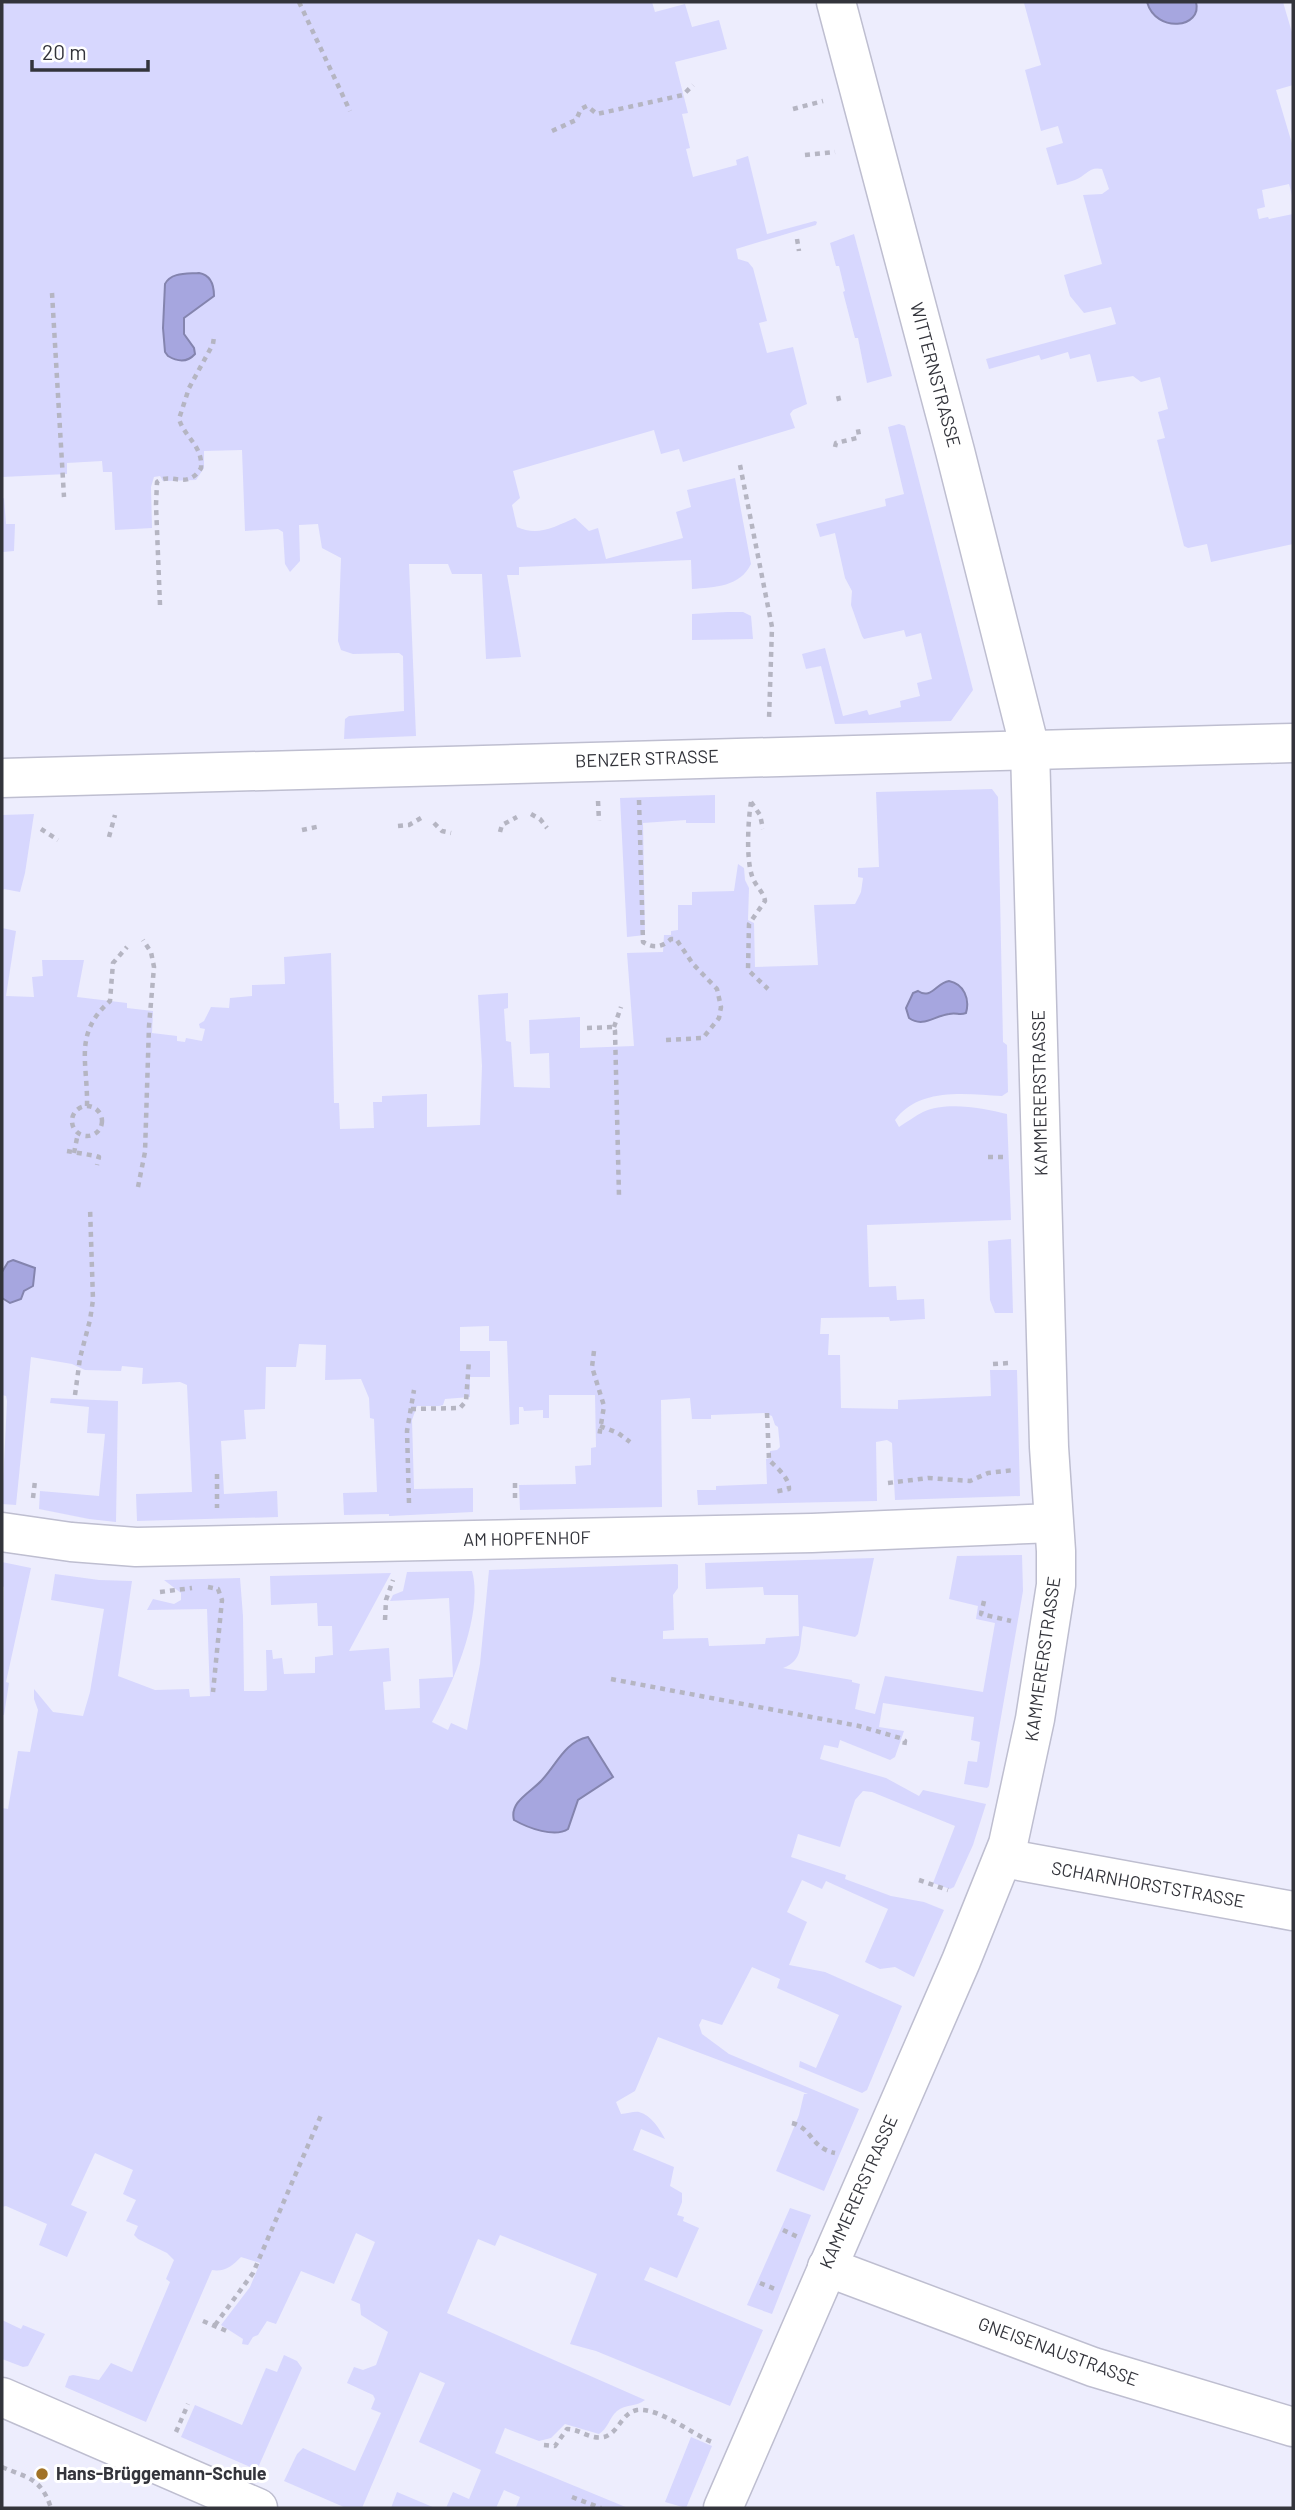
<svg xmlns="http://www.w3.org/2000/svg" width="1295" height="2510" font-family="Barlow,sans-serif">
<rect width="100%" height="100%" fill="#ededfd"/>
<g fill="#d7d7fe">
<path d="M8,2H652L655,12L685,4L692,27L719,20L727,49L675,62L688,113L682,114L690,148L686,149L693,177L737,165L736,160L748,156L767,234L815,221L817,222L816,225L736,249L738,259L748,262L753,268L767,321L759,323L767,353L793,347L807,404L793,410L790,414L795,428L683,462L679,449L661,454L654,430L513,471L520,498L512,505L517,527C538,537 556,526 575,518L589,531L598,528L606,559L683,538L676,512L691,507L687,490L735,478L751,564C740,587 715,587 692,589L691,560L519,567V575H507L521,657L486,659L482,574H452L448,564H409L416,736L344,739L345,719L349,716L404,711L403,656L399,653L353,654L341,650L338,641L341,558L322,548L318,524L299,525L300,561L290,572L285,564L283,532L278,529L245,531L242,450L204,451V468L196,480L163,481L160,476L154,477L151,487L152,528L115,530L112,472H103L102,461L67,463V474L2,477V6Z"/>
<path d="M1026,2H1283L1293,36V85L1276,90L1293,147V199L1289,184L1262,190L1265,207L1257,209L1259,219L1268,217L1269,219L1293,214V544L1211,562L1207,544L1188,548L1184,546L1157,440L1165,438L1158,412L1168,409L1160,377L1141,382L1133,376L1097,382L1090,354L1070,359L1068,352L1041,360L1039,355L989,369L986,359L1116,324L1111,307L1084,313L1070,296L1064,275L1102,264L1083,195L1102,194L1109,189L1102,169C1089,166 1086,176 1075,180C1069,182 1063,184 1057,185L1046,148L1063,143L1058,126L1041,131L1025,70L1041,65L1024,3Z"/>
<polygon points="854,234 892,376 867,383 858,338 855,338 843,292 845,291 839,266 836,266 830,243"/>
<polygon points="899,424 905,426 973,690 951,721 835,724 821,666 806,669 802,654 825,648 843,716 867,710 869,715 901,707 900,701 920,696 917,683 932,679 921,633 906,637 904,630 864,639 862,636 851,605 852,591 845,578 835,533 820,537 816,524 886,506 885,499 904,494 888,427"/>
<polygon points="4,498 6,524 15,524 14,551 3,552 2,557 2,499"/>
<polygon points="727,612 743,612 751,616 753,639 692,640 692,614"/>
<path d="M992,789L998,797L1003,1042L1007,1045L1008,1092L1002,1096C966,1094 919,1087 895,1120L899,1127C907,1122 915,1116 923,1112C947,1101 983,1108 1007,1114L1011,1220L867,1225L869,1287L896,1286L897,1300L924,1299L925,1319L890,1321L889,1317L821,1318L820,1334H829L828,1355H840L841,1408L898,1409V1400L991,1396L990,1370H1017L1020,1496L895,1500L892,1443L887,1440L876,1442L877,1501L698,1505L697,1490H716V1486L767,1484L766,1459L770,1458V1451L777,1450L780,1447L778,1427L775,1425L772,1416L764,1413L711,1415V1419H692L690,1398L661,1400L662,1507L520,1510L519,1485L576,1484L575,1466L591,1465V1448L596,1447L595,1395H549V1418H543V1410L524,1411L523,1407H519V1424L510,1425L507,1341H489V1326L460,1327V1351H490V1377H470V1397L445,1399L443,1405L439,1406H417L412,1420L414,1489L473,1488V1512L389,1516V1514L344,1515L343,1493L377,1492L374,1419L370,1418L369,1398L361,1379L325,1380L326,1345L299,1344L296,1367H266L265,1409L244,1410L246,1439L221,1441L224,1494L277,1491L278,1517L137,1521L136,1494L192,1492L187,1385L180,1382L142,1384L143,1368L122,1366L121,1371L85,1370L72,1364L31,1357L16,1505L2,1504L7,1401L6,1396L2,1395V928L16,931L6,996L34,997L32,977L43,976L42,960H84L77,997L127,1003V1008L153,1011L152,1033L177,1036V1041L185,1042L186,1038L202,1041L205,1029L200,1028L199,1024L204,1021L211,1007L229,1008L230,998L252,996V985L285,984L284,957L331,953L334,1103H339L340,1129L374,1128L373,1102H382V1096L427,1094V1127L480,1125L482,1066L478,995L508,993V1008L504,1009L506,1041L511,1042L514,1087L550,1088L549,1053L530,1054L529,1020L580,1017V1048L634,1046L627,953L663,952L664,935H671V931L678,930V905H692V892L734,891L738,864L744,868L745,880L749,888L748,920L754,923L755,967L818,965L814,905L855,904L861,892L863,878L858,877V868L879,867L876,792Z"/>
<polygon points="715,795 715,823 686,823 686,820 643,823 645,935 627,937 620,798"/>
<polygon points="34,814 25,873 20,892 4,889 2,891 2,815"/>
<polygon points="1011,1239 1013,1313 995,1313 990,1300 988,1241"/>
<polygon points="51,1398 118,1401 116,1522 89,1519 39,1509 40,1491 99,1496 105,1434 87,1433 89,1407 50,1403"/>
<path d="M1022,1555L1023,1591L989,1786L987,1788L964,1784L968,1761L977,1762L980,1742L971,1740L974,1717L883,1703L879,1727L904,1731L895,1757L890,1760L840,1740L838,1748L824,1745L820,1759L886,1778L919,1796L923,1790L986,1804L973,1845L954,1887L950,1889L933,1883L955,1826L872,1792L863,1791L855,1800L840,1847L798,1834L791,1857L846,1875L845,1879L891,1896L924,1902L944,1910L914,1977L895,1967L880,1969L865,1962L888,1909L826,1881L822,1889L802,1880L787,1912L807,1922L789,1965L825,1972L902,2006L867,2090L862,2093L799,2067L800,2061L816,2068L839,2015L777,1988L780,1979L752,1967L722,2025L702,2019L699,2025L702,2034L729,2054L859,2109L824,2191L776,2171L799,2115L804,2094H808L658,2037L635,2091L616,2102L621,2114C627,2114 634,2111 639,2112C652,2116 659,2128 665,2139L641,2129L633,2150L674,2167L670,2186L682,2193V2202L677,2215L684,2217L683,2221L699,2228L677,2278L650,2267L644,2280L763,2330L730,2406L596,2351L570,2344L597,2274L500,2235L495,2246L478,2239L447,2313L645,2400C636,2407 626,2404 617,2411C609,2418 608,2429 599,2434L565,2424L551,2438L539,2441L505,2428L495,2453L628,2508H520L516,2507L520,2497L504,2490L496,2508H446L453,2492L469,2499L481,2470L419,2442L445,2383L420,2372L362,2508H346L284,2481L297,2454L303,2448L355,2471L381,2413L371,2409L375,2399L373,2395L347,2383L354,2367L363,2370L376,2365L388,2332L361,2315L360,2304L351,2300L375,2242L356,2233L334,2284L301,2271L276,2324L267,2321L258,2335L253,2337L248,2345L242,2344L243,2339L221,2325L250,2287L260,2263L241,2257C232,2266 225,2272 212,2270L146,2422L65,2387L69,2376L73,2375L99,2380L111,2363L132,2372L170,2282L166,2279L174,2260L167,2253L138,2239L134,2235L138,2226L126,2221L136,2200L123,2194L133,2170L95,2153L71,2205L87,2212L67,2257L39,2245L47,2224L6,2206L2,2207V1808L8,1809L18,1751L30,1752L38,1710L34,1699V1689L53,1712L83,1716L90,1692L104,1609L51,1600L55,1574L99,1580L132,1581L118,1676L155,1690L189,1689L190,1697L210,1696L207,1609L147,1610L153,1599L174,1604L181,1600V1593L164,1580L240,1578L243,1616L244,1691H264L267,1690L266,1650H272L273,1659L282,1658L284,1674L315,1673V1657L333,1655L332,1626H318L317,1603L271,1605L270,1576L391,1573L349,1651L389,1648L391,1681L383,1682L385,1710L420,1708L419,1679L453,1677L449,1598L390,1601L393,1595L403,1591L407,1572L472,1571C484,1614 452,1685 432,1722L448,1730L451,1723L467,1730L480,1664L489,1570L676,1564L678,1565V1588L673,1595L674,1630L663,1631V1639L708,1638L709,1646L765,1644L766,1638L799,1636L798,1595H764L763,1587L706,1589L705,1563L874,1558L858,1634L855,1637L803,1626C799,1645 804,1660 783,1668L852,1680V1682L860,1684L855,1709L875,1714L885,1676L983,1692L995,1623L976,1619L978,1606L949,1599L957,1556Z"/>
<polygon points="2,1562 31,1568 6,1682 9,1683 4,1715 2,1715 4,1587 2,1586"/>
<polygon points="790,2208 811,2215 772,2314 747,2305"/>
<polygon points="2,2320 21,2329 23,2325 45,2334 28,2366 23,2367 2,2359"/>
<polygon points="284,2355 297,2361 302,2368 257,2470 181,2437 195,2405 242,2425 266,2368 277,2372"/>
<polygon points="691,2437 712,2446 686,2508 665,2502"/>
<polygon points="397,2492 435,2508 391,2508"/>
</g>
<g fill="#a6a6df" stroke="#8484ae" stroke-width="2">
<path d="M1147,2H1196C1203,28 1156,34 1147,2Z"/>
<path d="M199,273C211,275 214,285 214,296L184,318V334L194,348L195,354C187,363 178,362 168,356L165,352L163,328L165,284C171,272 187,274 199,273Z"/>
<path d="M949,981C964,984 970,999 966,1013C959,1016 957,1012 949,1014C934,1016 923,1028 909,1018L906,1008L913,993L918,991C931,1000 936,983 949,981Z"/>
<polygon points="13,1260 35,1268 33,1286 24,1291 21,1299 10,1303 2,1298 2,1272 8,1262"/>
<path d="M588,1737L613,1777L578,1800L568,1829C555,1838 528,1828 514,1820C509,1802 531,1792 541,1781C556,1766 564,1742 588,1737Z"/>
</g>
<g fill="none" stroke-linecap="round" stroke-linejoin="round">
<g stroke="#bebed0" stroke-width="41">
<g id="minor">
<polyline points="2,778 1293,743"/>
<polyline points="2,1532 71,1542 136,1547 812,1533 1053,1523"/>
<polyline points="1003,1858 1293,1911"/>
<polyline points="827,2267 1093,2367 1293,2427"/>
<polyline points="2,2397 258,2508"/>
<polyline points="723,2508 961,1961 1008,1844 1035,1719 1056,1585 1056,1551 1049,1447 1030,749 955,451 836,2"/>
</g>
</g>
<g stroke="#b5b5c2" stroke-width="4.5" stroke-dasharray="5 5" stroke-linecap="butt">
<polyline points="299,2 350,111"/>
<polyline points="793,109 823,101"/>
<polyline points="552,131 576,120 581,109 587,106 597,114 683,95 693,85"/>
<polyline points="805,155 835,152"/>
<polyline points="797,239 799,251"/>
<polyline points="52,293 64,497"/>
<polyline points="838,396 840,404"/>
<polyline points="835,447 836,443 857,438 859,435 857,425"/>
<polyline points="740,465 772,627 769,720"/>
<path d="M160,605L156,505L157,482C171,471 187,491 201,468C203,446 185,438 179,419L189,388L213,344L214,337"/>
<path d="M639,800L643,942C654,949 662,947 671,939H676L693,964L717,989L721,1007L719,1018L703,1038L665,1040"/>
<polyline points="598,801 599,821"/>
<path d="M751,802C748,821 746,858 752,876C755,886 764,892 765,901L749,924L748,970L768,989"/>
<polyline points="751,802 760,815 763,829"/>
<polyline points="531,814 540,819 547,828"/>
<polyline points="434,823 442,831 451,833"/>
<polyline points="398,826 409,825 421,818"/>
<polyline points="41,829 58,840"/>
<polyline points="302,830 321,826"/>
<polyline points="500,832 502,825 517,817"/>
<polyline points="109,837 115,815"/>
<polyline points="614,1027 621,1007"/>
<polyline points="587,1028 614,1027 615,1031 619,1196"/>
<path d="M87,1106C88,1062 73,1034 110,1001L113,963L127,947"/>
<circle cx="87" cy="1121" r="15"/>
<polyline points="67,1151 96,1156 99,1157 97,1165"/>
<polyline points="74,1153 78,1133"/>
<polyline points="988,1157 1005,1157"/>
<polyline points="138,1187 145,1152 149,1026 154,967 151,952 143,940"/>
<polyline points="594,1351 592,1367 604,1406 599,1437"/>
<polyline points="993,1364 1010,1363"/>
<polyline points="75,1395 80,1358 90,1320 93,1300 90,1207"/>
<polyline points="411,1409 460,1408 466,1401 469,1360"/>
<path d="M767,1413L769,1460C777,1468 789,1477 789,1489L773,1492"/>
<polyline points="600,1426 618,1433 630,1442"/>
<polyline points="217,1474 217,1508"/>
<polyline points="515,1483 515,1503"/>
<polyline points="888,1483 928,1478 970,1481 988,1473 1014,1470"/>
<polyline points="33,1498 35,1481"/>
<polyline points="409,1503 407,1431 414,1390"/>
<polyline points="208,1587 218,1589 222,1600 213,1692"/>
<polyline points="160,1592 192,1588"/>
<polyline points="984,1601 981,1614 1011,1621"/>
<polyline points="385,1620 386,1600 393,1580"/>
<polyline points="611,1679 859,1726 900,1738 905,1741 904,1747"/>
<polyline points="919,1880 948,1890"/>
<path d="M792,2123C812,2128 811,2148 835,2153"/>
<polyline points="783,2230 798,2237"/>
<polyline points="760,2283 775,2289"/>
<polyline points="203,2321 229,2332"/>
<polyline points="215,2325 253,2273 322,2113"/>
<polyline points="176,2432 188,2404"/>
<path d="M544,2445L555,2446L567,2429C580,2429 590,2440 604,2437C619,2433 621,2413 637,2410C658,2407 692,2434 712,2442"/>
<path d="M2,2467C28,2478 41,2478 51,2508"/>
<polyline points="572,2497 601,2508"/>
</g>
<use href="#minor" stroke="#fff" stroke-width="38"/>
</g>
<circle fill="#a27326" stroke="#fff" stroke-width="2.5" cx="42" cy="2474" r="7"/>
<g text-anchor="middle" stroke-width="6" stroke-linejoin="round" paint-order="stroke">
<g font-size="18" fill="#33343b" stroke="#fff">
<text transform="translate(935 375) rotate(75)" y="6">WITTERNSTRASSE</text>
<text transform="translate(647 759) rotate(-2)" y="6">BENZER STRASSE</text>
<text transform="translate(1040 1093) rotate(-91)" y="6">KAMMERERSTRASSE</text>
<text transform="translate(527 1539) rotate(-1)" y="6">AM HOPFENHOF</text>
<text transform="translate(1043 1659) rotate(-82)" y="6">KAMMERERSTRASSE</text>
<text transform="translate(1148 1885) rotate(10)" y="6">SCHARNHORSTSTRASSE</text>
<text transform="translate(859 2192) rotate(-66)" y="6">KAMMERERSTRASSE</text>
<text transform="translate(1058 2352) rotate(20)" y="6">GNEISENAUSTRASSE</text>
</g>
<g font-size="18" font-weight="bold" fill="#33343b" stroke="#fff" text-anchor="start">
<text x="56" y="2480">Hans-Brüggemann-Schule</text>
</g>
</g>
<rect width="1295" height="2510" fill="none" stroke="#33343b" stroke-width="7"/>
<path d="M32 60v10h116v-10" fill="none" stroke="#33343b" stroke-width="3.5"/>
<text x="42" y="60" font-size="21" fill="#33343b" stroke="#ffffff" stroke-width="5" paint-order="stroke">20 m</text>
</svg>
